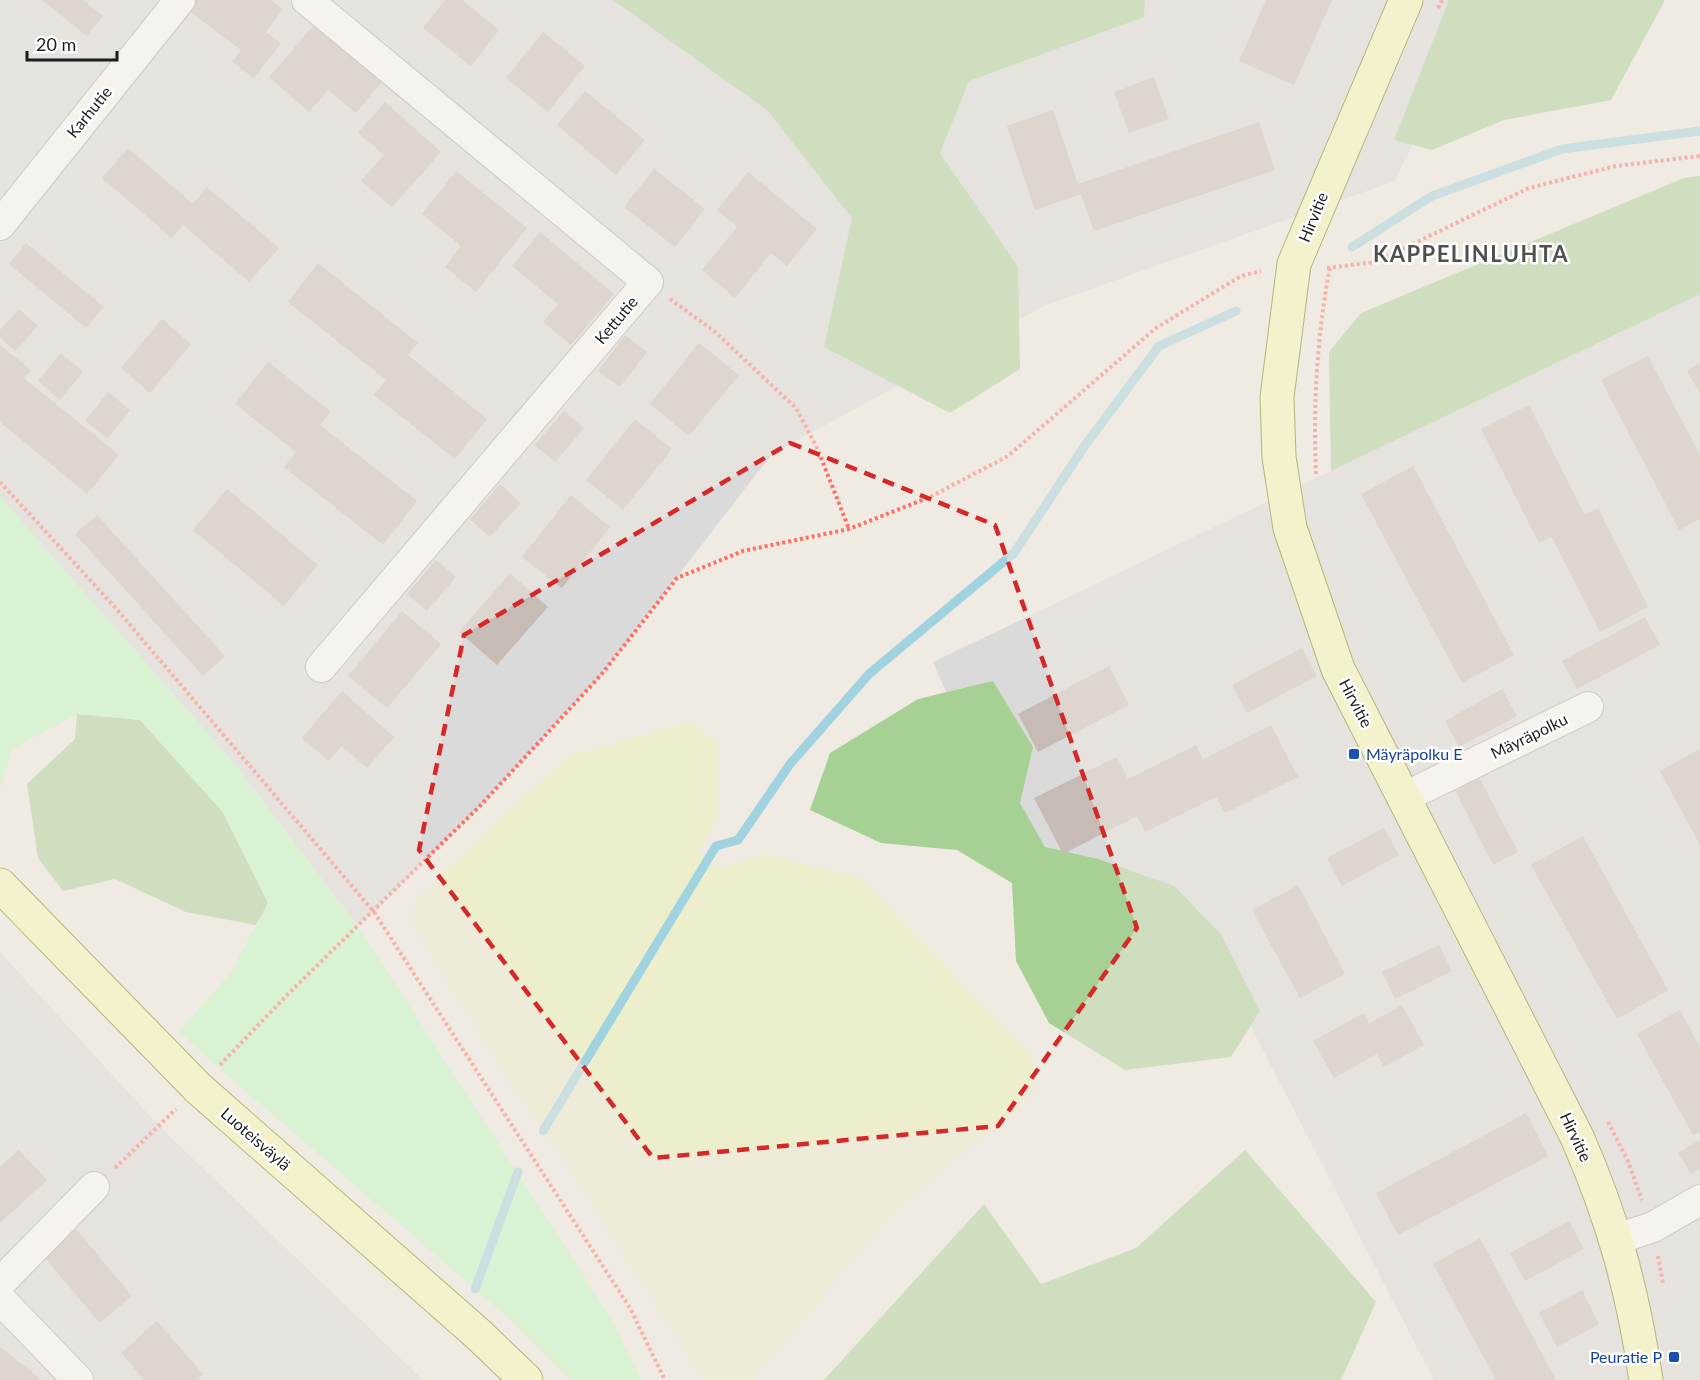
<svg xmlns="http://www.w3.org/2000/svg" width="1700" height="1380" font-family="Lato,sans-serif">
<rect width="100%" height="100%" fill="#efeae2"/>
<g fill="#dbdada">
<polygon points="0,0 1479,0 1395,181 1046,305 772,454 601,675 479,807 374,912 357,925 234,763 0,497"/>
<polygon points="1700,294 1700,1380 1434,1380 1198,925 1018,858 933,662"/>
<polygon points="0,952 159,1126 423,1380 0,1380"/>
</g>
<polygon fill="#edefcc" points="693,722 718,744 717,820 699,850 706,861 723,868 763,854 861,878 1034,1060 1034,1095 892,1213 754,1380 703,1380 560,1154 510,1083 413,926 413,902 568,756"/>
<g fill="#a7d095">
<polygon points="613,0 1145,0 1144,17 969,81 940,153 1018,267 1020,369 950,413 824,347 852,218 767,110"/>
<polygon points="1449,0 1664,0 1664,2 1611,100 1504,120 1432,150 1394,140"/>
<polygon points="1700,176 1700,294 1331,471 1329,352 1361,313 1684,178"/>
<polygon points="993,681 1033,747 1020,803 1045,847 1098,859 1174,886 1221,934 1260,1011 1231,1057 1125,1070 1049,1023 1016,961 1012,883 957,850 881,843 810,810 830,753 918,699"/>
<polygon points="77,714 140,720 222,811 268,903 256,925 186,912 115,879 63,891 38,858 27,784 75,739"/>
<polygon points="1245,1150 1376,1302 1341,1380 824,1380 984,1204 1041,1284 1136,1248"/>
</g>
<polygon fill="#bcfcc0" points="0,497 234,763 357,925 611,1318 641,1380 571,1380 510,1319 212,1062 179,1031 230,974 268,903 222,811 140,720 77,714 12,749 0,789"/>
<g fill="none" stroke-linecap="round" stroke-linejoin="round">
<g stroke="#a0d2df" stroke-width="9">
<polyline points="1352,247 1432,196 1562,149 1700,131"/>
<polyline points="543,1131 716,846 738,840 790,764 869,674 1014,553 1086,444 1159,346 1236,311"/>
<polyline points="475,1289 518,1172"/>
</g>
</g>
<g fill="#c7bcb5">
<polygon points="42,0 83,0 103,16 87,36"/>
<polygon points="191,0 271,0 283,9 266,32 281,43 254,78 232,62 241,50 185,8"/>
<polygon points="445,0 462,0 499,30 471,66 423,28"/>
<polygon points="1266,0 1332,0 1294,85 1239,61"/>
<polygon points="314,25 382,82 356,113 328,90 309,112 269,77"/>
<polygon points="543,32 585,66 548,112 506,78"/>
<polygon points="1154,77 1169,119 1129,133 1114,92"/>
<polygon points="585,91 645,140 616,175 557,125"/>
<polygon points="385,102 441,152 392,207 361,181 384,155 358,133"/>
<polygon points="1053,110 1078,184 1259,122 1275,170 1094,231 1081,194 1035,210 1007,126"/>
<polygon points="128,148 193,204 207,187 279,248 249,282 183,225 172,238 102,178"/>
<polygon points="654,169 705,209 675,247 624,207"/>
<polygon points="456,171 527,228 476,292 445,267 461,246 422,214"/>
<polygon points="748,172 817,229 787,266 771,253 735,298 702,270 737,227 717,210"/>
<polygon points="540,232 614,294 571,345 543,322 558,304 512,266"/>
<polygon points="26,243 104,307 86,328 9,264"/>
<polygon points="318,263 418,343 408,355 487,419 455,459 374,395 386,380 288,302"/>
<polygon points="19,309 38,326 15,351 0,337 0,330"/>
<polygon points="162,319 191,344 150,393 121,368"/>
<polygon points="625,335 647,352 620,387 598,371"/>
<polygon points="699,343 739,375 689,436 650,404"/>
<polygon points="0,345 31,370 24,378 119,455 87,494 0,422"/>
<polygon points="61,353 83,372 60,400 38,381"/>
<polygon points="1648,356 1700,455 1700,519 1679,530 1601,380"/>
<polygon points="268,362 331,412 320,425 417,501 383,545 284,467 296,452 235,404"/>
<polygon points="1700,363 1700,393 1687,371"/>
<polygon points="108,392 130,410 108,438 85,421"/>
<polygon points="1529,405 1585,515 1598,508 1648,607 1600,632 1552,537 1539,543 1481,429"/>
<polygon points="564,411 584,428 555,462 535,445"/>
<polygon points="635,419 672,449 623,510 586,480"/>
<polygon points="1413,466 1514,655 1462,683 1361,494"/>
<polygon points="500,484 521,503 490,537 470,519"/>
<polygon points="227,489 318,565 284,606 193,530"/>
<polygon points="571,495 610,527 562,588 522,557"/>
<polygon points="97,515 225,656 203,676 75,534"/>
<polygon points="436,560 456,577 427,611 407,594"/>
<polygon points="510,573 548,607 497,665 459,632"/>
<polygon points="402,611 441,644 387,708 348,676"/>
<polygon points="1645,617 1660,645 1577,689 1562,661"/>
<polygon points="1302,648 1317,676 1247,713 1232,685"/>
<polygon points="1109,666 1129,705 1038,752 1018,714"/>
<polygon points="1502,689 1517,716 1459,747 1445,721"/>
<polygon points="342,691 394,737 367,768 342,746 329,761 302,738"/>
<polygon points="1271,725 1298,777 1225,813 1216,797 1145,832 1137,816 1063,854 1034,798 1117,757 1128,779 1196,745 1203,759"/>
<polygon points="1700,749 1700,845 1660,771"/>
<polygon points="1479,777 1518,852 1493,865 1455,790"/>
<polygon points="1384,828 1399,855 1342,886 1327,858"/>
<polygon points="1583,836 1668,990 1617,1019 1531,865"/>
<polygon points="1298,885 1345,974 1300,998 1252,910"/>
<polygon points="1439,945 1452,971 1395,999 1382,972"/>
<polygon points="1402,1005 1424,1045 1384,1067 1377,1054 1334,1078 1313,1041 1364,1013 1370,1023"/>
<polygon points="1680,1010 1700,1047 1700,1132 1693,1135 1637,1034"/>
<polygon points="1526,1113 1548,1156 1398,1235 1376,1193"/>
<polygon points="1700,1140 1700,1169 1691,1174 1678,1153"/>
<polygon points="19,1150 47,1180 0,1223 0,1167"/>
<polygon points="1569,1221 1584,1249 1525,1281 1510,1253"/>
<polygon points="76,1229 132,1296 100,1323 43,1256"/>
<polygon points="1480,1238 1556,1380 1496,1380 1433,1264"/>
<polygon points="1582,1290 1599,1324 1557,1347 1539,1313"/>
<polygon points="157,1321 203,1374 197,1380 144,1380 121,1353"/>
<polygon points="0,1347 42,1380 0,1380"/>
</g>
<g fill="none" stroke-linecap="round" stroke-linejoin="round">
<g stroke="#a4a4a4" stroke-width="32">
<g id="street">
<polyline points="307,0 648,282 321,667"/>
<polyline points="0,225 180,0"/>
<polyline points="1405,797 1588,707"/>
<polyline points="1617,1239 1653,1227 1700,1200"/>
<polyline points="0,1283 94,1187"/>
<polyline points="0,1299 78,1380"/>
</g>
</g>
<g stroke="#6d7800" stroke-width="35">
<g id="secondary">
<path d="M1406,0L1294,264L1277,397L1279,457L1290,528L1338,669L1577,1137C1613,1219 1633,1291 1646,1380"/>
<polyline points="0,885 198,1088 478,1334 526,1380"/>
</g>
</g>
<g stroke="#ff7063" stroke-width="4" stroke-dasharray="3 3" stroke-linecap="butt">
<polyline points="1438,8 1442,0"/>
<polyline points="1327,268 1375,262 1529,188 1616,166 1700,156"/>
<polyline points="670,299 713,330 796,408 818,450 849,529"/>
<path d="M1316,474C1313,406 1317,334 1330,267"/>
<polyline points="0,482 113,605 374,912 630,1308 665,1380"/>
<polyline points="220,1065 289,993 479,807 601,675 677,578 743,551 849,529 930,497 1008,456 1156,328 1241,276 1261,271"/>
<polyline points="1608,1122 1627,1159 1642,1200"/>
<polyline points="115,1168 176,1109"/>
<polyline points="1658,1256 1663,1284"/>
</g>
<use href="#street" stroke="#fff" stroke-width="30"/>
<use href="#secondary" stroke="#fafcb3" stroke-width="33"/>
</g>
<path d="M0 0H1700V1380H0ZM790,443L995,525L1137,928L998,1126L653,1158L419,850L464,635Z" fill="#efeae2" fill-opacity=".55" fill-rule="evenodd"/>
<path fill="none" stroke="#d62828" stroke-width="4.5" stroke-dasharray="12 8" stroke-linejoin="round" d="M790,443L995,525L1137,928L998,1126L653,1158L419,850L464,635Z"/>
<g fill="#1a4fb4" stroke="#fff" stroke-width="2">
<rect x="1348" y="748" width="12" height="12" rx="3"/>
<rect x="1668" y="1351" width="12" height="12" rx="3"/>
</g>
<g text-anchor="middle" stroke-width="5" stroke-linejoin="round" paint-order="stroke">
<g font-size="16" fill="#1d1d1d" stroke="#fff">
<text transform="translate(89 112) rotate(-51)" y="6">Karhutie</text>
<text transform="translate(1313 217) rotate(-68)" y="6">Hirvitie</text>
<text transform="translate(616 320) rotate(-50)" y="6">Kettutie</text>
<text transform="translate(1356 703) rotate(62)" y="6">Hirvitie</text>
<text transform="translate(1529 736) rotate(-26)" y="6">Mäyräpolku</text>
<text transform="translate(1576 1137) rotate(65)" y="6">Hirvitie</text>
<text transform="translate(256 1139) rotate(41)" y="6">Luoteisväylä</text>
</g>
<g font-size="16" fill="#164399" stroke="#fff" text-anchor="start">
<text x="1366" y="760">Mäyräpolku E</text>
<text x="1662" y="1363" text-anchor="end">Peuratie P</text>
</g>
<g font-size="22" font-weight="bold" letter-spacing="1.5" fill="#505050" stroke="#fff">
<text x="1471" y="262">KAPPELINLUHTA</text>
</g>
</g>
<path d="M27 51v9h90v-9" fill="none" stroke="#1d1d1d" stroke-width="3"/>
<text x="36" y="51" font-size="18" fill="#1d1d1d" stroke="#ffffff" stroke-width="4.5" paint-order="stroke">20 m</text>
</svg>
